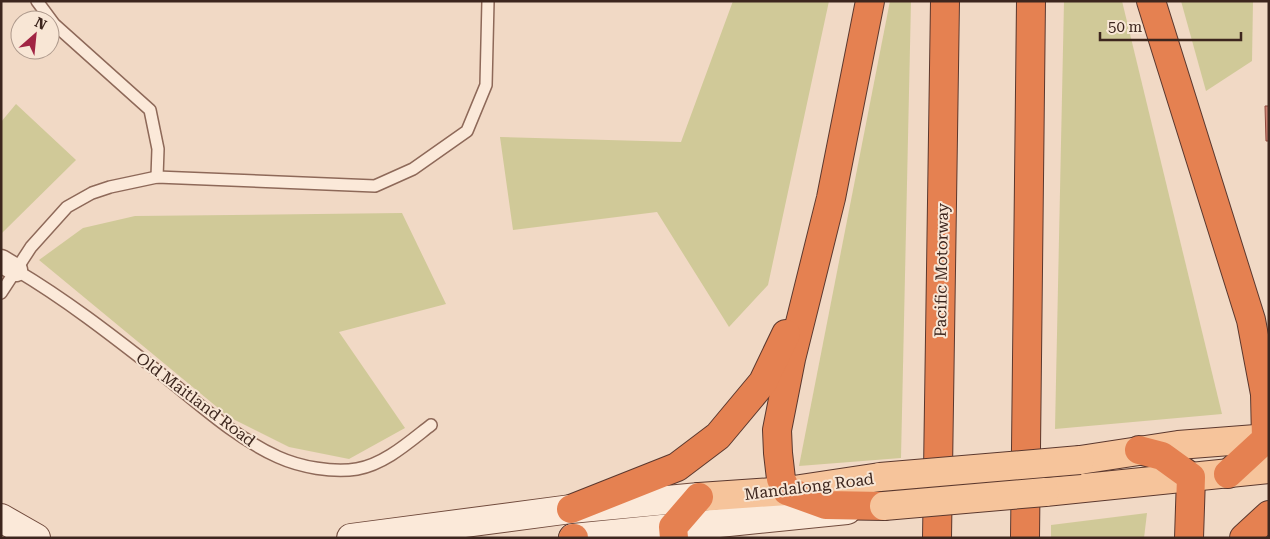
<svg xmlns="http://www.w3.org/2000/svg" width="1270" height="539" font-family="'Roboto Serif',serif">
<rect width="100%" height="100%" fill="#f1d9c5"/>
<g fill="#d0c998">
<polygon points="733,1 829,1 768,285 729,327 657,212 513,230 500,137 681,142"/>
<polygon points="890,1 911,1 901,458 799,466"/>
<polygon points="1064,1 1122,1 1222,414 1055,429"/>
<polygon points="1181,1 1253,1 1252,61 1206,91"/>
<polygon points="16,104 76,160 2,233 1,122"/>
<polygon points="402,213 446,304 339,332 405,428 349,459 289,447 229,417 39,260 83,228 135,216"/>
<polygon points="1147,513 1144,538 1051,538 1051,525"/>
</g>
<polygon fill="#d28878" stroke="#8f4a3d" points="1265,106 1269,106 1269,141 1266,141"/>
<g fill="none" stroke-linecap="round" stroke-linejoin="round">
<g stroke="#8e6959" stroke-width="14">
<g id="lane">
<polyline points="37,1 54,24 150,110 158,149 157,177"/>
<path d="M16,270C65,299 110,334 155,369C195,400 232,436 278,457C300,467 333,473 357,469C385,464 409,442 431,425"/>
<polyline points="1,293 31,247 67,207 92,193 110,187 157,177 375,186 413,169 467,131 486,85 488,1"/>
</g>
</g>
<g stroke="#8e6959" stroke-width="25">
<polyline id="street" points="1,261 16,270"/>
</g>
<g stroke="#704a3c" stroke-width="30">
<g id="secondary">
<polyline points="1,518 36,538"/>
<polyline points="351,538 571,509 699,497"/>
<polyline points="573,538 847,510"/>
</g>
</g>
<g stroke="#5b382e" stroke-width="30">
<g id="primary">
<polyline points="1080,460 1178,445 1269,438"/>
<polyline points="1045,492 1269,469"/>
<polyline points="699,497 787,491 880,477"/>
</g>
</g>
<g stroke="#5b382e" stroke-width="30">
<g id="highway">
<polyline points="870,1 831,198 791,359 777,430 778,453 781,479 787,491 826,505 884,506"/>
<polyline points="1151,1 1251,320 1265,394 1266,439 1228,474"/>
<polyline points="1139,450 1162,456 1191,477 1189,538"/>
<polyline points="571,509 677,467 718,436 763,382 786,334"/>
<polyline points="573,538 574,538"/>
<polyline points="674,538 673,527 699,497"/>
<polyline points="937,538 945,1"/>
<polyline points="1025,538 1031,1"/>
<polyline points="1244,538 1269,515"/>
</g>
</g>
<use href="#lane" stroke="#fbe9d9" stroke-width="11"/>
<use href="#street" stroke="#fbe9d9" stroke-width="22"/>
<use href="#secondary" stroke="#fbe9d9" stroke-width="28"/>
<use href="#primary" stroke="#f6c49b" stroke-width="28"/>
<use href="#highway" stroke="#e58151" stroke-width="28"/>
<g stroke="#5b382e" stroke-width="30" stroke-linecap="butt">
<g id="primary-bridge">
<polyline points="880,477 1080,460"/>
<polyline points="884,506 1045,492"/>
</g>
</g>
<use href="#primary-bridge" stroke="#f6c49b" stroke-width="28"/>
</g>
<g text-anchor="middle" stroke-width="4" stroke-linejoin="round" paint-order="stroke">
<g font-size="16" fill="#3d261e" stroke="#f8e6d5">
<text transform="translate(941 270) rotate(-89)" y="6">Pacific Motorway</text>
<text transform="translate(196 399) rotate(37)" y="6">Old Maitland Road</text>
<text transform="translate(809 486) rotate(-7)" y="6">Mandalong Road</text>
</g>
</g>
<rect width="1270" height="539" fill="none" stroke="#3d261e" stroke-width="5"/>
<g transform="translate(35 35) rotate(27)"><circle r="24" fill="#f8e6d5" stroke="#ad998c"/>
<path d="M0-4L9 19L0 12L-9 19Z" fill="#a12544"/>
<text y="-8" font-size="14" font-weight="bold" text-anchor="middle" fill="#3d261e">N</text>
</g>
<path d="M1100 32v8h141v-8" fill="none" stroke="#3d261e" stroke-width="2.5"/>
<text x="1108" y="32" font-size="15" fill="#3d261e" stroke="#f8e6d5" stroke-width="4" paint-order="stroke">50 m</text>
</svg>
